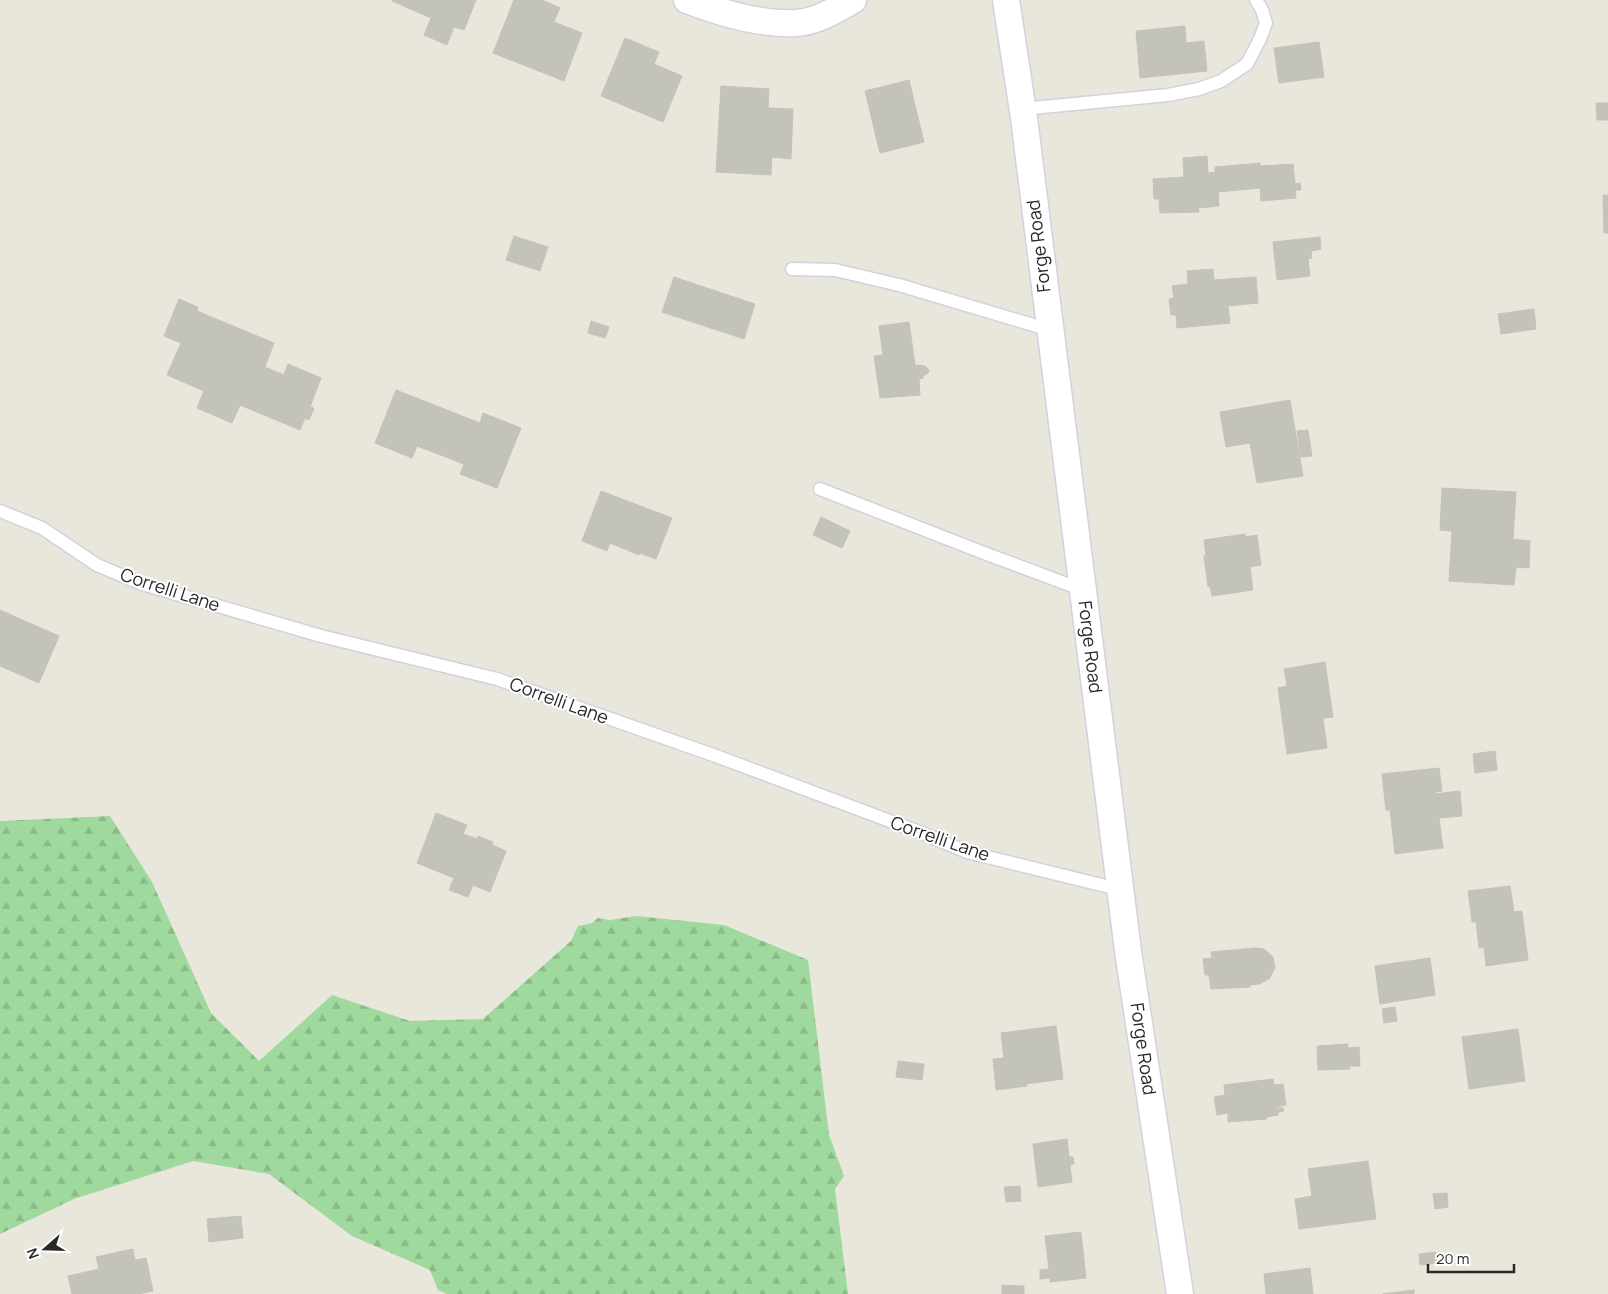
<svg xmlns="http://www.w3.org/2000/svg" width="1608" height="1294" font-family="Manrope,sans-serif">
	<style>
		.forest { fill: url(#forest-firs) }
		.building { fill: #c4c3bb; stroke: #c4c3b5 }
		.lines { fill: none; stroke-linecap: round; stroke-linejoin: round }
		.service-casing { stroke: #d2d1df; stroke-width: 15 }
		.minor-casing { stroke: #d2d1df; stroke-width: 29 }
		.service { stroke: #fff; stroke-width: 12 }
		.minor { stroke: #fff; stroke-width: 26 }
		.labels { text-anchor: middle; stroke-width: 4; stroke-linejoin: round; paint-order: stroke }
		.street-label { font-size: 18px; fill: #282828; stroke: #fff }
	</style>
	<defs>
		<pattern id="forest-firs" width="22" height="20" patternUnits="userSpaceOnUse" patternTransform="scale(1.25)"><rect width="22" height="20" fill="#a0d99e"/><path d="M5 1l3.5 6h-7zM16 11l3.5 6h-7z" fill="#8aba88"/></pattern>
	</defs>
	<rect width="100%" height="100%" fill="#e9e7db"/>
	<path class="forest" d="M110,816L152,882L211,1013L259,1061L332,995L410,1021L483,1019L571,941L578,926L592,923L598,918L610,920L636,916L724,925L808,960L829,1135L844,1176L835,1189L848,1294H447L438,1290L430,1270L352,1236L269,1174L193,1161L74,1199L0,1234V821Z"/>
	<path class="building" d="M392,0H476L464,30L454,27L447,45L424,35L431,18L392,1Z
		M514,0H542L560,8L554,22L582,33L564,81L493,53Z
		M1185,26L1186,43L1204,41L1207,71L1140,78L1136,31Z
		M625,38L659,52L654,64L682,76L663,122L601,96Z
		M1319,42L1324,77L1279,83L1274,48Z
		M909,80L924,142L880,153L865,91Z
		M721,86L769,89L768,108L793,109L791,159L772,157L771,175L716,172Z
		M1596,103H1608V120H1597Z
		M1207,156L1208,173L1215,172V167L1260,163V166L1293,164L1295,184L1300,183L1301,190H1295L1296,198L1261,201L1260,188L1218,192L1219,206L1198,208L1199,212L1160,213L1159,199H1154L1153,179L1184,177L1183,158Z
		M1603,195H1608V233H1604Z
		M514,236L548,247L540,271L506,260Z
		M1320,237L1321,249L1311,251L1312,258L1308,259L1310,276L1277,280L1273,242Z
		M1213,269L1214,280L1256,277L1258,303L1228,306L1230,323L1177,328L1176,315H1171L1169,299L1174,298L1172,286L1188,284L1187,271Z
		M674,277L755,304L744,339L662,312Z
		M179,299L198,307L197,311L274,343L265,367L284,375L288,364L321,378L310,407L314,408L309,420L305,418L300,430L240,405L232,423L197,408L204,391L167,375L181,343L164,336Z
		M1534,309L1536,329L1501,334L1498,314Z
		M591,321L609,327L605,338L588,333Z
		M909,322L915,365L925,366L929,370L928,373L923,376V378L919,379L920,395L880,398L874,356L883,355L879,326Z
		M396,390L480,423L483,413L521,428L497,488L460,474L464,464L417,446L412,458L375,443Z
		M1290,400L1303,476L1257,483L1250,443L1226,447L1220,412Z
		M1308,430L1312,456L1301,457L1297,431Z
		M1442,488L1516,492L1513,539L1530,541L1529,568L1516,567L1514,585L1449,581L1452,531L1440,530Z
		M601,491L672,518L656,559L640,553L639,555L610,543L607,551L582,541Z
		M821,517L850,531L842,548L813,535Z
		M1245,534V537L1257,535L1261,565L1250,567L1253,590L1212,596L1210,586L1208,587L1204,556L1206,555L1204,540Z
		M0,610L59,636L39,683L0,666Z
		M1325,662L1333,717L1323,718L1327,748L1287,754L1278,688L1287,686L1284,669Z
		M1495,751L1497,770L1475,773L1473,754Z
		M1439,768L1442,791L1435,792V794L1460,791L1462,816L1439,818L1443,848L1395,854L1390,810H1386L1382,774Z
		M436,813L467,825L463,834L477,839L478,836L493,842L492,845L506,851L490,892L473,885L468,897L449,890L454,878L417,863Z
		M1510,886L1514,912L1522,911L1528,960L1486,966L1484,947L1479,948L1476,922H1472L1468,891Z
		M1255,948L1264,949L1273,957L1275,968L1269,979L1259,984L1250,985V987L1211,989L1209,975H1205L1203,959L1212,958L1211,952Z
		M1430,958L1435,995L1380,1004L1375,966Z
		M1395,1007L1397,1021L1384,1023L1382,1009Z
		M1056,1026L1063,1079L1026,1084L1027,1086L996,1090L993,1059L1004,1058L1001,1033Z
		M1518,1029L1525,1081L1469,1089L1462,1037Z
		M1348,1044V1048L1359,1047L1360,1066H1349L1350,1069L1318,1070L1317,1046Z
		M898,1061L924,1064L922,1080L896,1077Z
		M1273,1079L1274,1085L1283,1084L1286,1105L1276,1107L1277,1108H1283L1284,1111L1278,1112V1115L1266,1117L1267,1119L1228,1122V1113L1217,1115L1214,1097L1225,1095L1224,1085Z
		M1067,1139L1069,1157H1073L1074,1164L1070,1165L1072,1182L1038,1187L1033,1144Z
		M1368,1161L1376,1219L1299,1229L1295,1199L1312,1196L1308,1169Z
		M1020,1186L1021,1201L1006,1202L1004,1187Z
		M1447,1193L1448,1207L1435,1209L1433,1194Z
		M241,1216L243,1238L209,1242L207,1219Z
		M1081,1232L1086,1278L1050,1282V1278L1040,1279V1270L1049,1269L1045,1236Z
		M133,1249L135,1260L146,1258L153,1291L138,1294H72L68,1276L99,1269L96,1257Z
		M1436,1252L1437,1263L1420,1265L1419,1254Z
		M1310,1268L1313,1294H1266L1264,1274Z
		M1002,1285L1024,1286V1294H1002Z
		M1414,1290V1294H1382Z"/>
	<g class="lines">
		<defs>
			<path id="service" d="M1022,109L1168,95L1199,89L1221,81L1247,64L1260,39L1266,23L1262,10L1256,0
				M792,269L835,270L899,285L1050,330
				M820,489L984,553L1083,590
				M0,511L42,528L97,565L142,584L321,636L497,679L716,756L922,833L967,852L1122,890"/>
			<path id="minor" d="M687,0C721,13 760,25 796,23C816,22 836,10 853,0
				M1006,0L1024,118L1128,951L1180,1294"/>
		</defs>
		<use href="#service" class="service-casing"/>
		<use href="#minor" class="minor-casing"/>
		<use href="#service" class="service"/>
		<use href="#minor" class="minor"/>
	</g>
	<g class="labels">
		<g class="street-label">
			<text transform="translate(1039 246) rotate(-97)" y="6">Forge Road</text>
			<text transform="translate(170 590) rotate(18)" y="6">Correlli Lane</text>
			<text transform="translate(1090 647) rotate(83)" y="6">Forge Road</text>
			<text transform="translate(559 701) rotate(20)" y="6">Correlli Lane</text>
			<text transform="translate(940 839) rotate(19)" y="6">Correlli Lane</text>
			<text transform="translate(1143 1049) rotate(82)" y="6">Forge Road</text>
		</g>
	</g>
	<g transform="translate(45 1249) rotate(250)" stroke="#ffffff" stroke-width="4" paint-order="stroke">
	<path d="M0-4L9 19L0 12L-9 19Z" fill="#282828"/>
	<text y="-8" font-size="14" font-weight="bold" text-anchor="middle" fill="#282828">N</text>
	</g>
	<path d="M1428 1264v8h86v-8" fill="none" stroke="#282828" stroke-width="2.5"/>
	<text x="1436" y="1264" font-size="15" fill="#282828" stroke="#ffffff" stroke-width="4" paint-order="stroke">20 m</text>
</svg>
